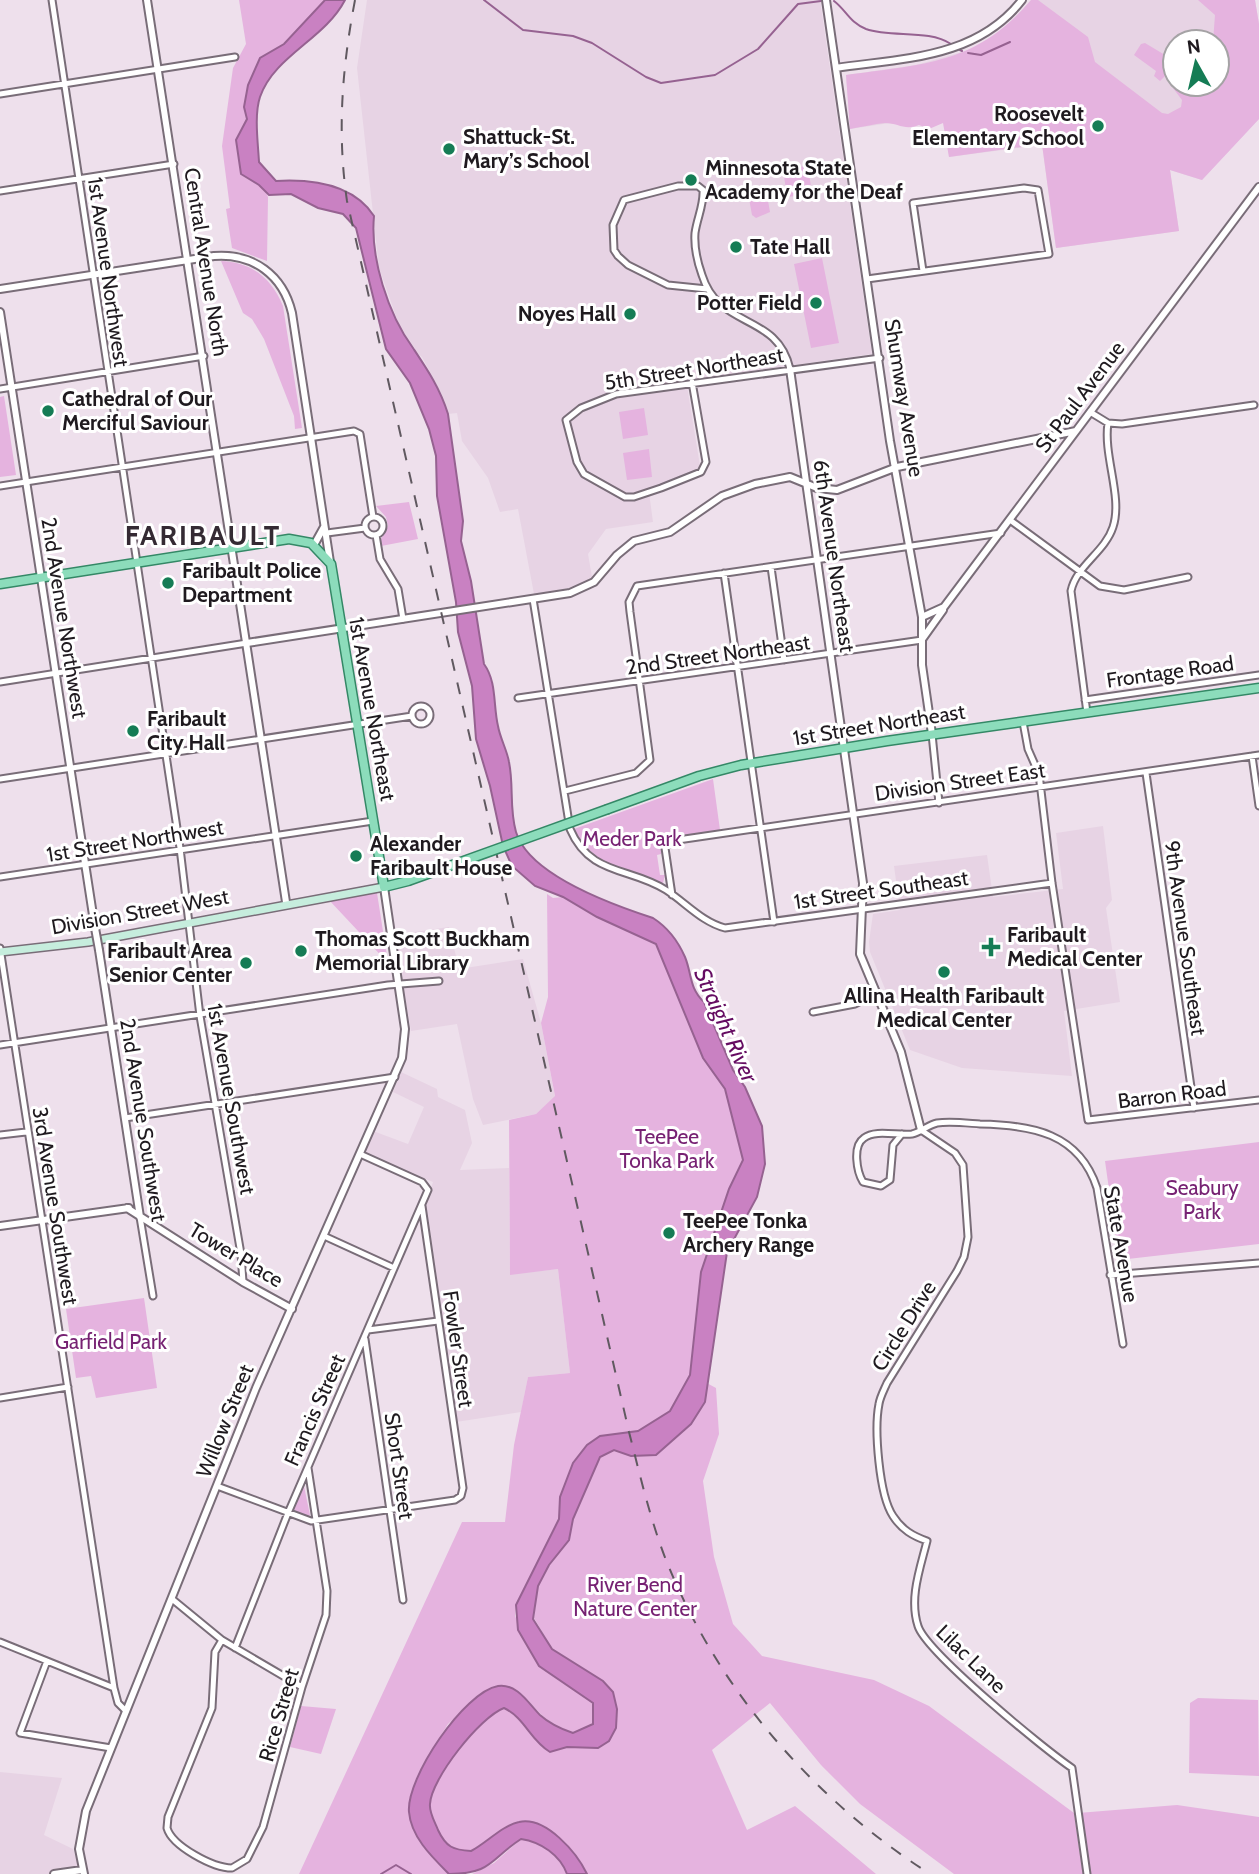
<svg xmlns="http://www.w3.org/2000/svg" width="1259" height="1874" font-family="Cabin,sans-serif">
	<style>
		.built { fill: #e7d3e4; fill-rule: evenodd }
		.green { fill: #e5b3df }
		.water { fill: #c981c2; stroke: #966291; stroke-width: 2 }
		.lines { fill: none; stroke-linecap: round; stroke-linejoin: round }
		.stream { stroke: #966291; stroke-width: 2 }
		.minor-casing { stroke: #796d78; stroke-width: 9 }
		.tertiary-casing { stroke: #796d78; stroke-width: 10 }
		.secondary-casing { stroke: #796d78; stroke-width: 10 }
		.primary-casing { stroke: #348866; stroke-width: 11 }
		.minor { stroke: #fff; stroke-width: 5 }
		.tertiary { stroke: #fff; stroke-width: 6 }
		.secondary { stroke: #c6eddd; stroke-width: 7 }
		.primary { stroke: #8cdcbb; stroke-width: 8 }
		.rail { stroke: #605960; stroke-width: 2; stroke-dasharray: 12 12; stroke-linecap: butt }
		.tertiary-bridge-casing { stroke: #796d78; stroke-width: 10; stroke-linecap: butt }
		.primary-bridge-casing { stroke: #348866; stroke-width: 11; stroke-linecap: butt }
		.tertiary-bridge { stroke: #fff; stroke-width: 6 }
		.primary-bridge { stroke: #8cdcbb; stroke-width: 8 }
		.poi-dot { fill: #157c55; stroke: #fff; stroke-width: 2.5 }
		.labels { text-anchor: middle; stroke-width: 6; stroke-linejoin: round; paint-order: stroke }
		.poi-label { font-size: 21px; font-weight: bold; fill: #1f1a1f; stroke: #fff; text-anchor: start }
		.street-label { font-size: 21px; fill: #1f1a1f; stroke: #fff }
		.park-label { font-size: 21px; fill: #772273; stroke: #fff }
		.water-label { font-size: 23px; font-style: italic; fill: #650c62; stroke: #fff }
		.district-label { font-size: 28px; font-weight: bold; letter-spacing: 2px; fill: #342a33; stroke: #fff }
	</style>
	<rect width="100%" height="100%" fill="#eee0ec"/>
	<path class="built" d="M367,0H820L872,354L686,380L701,472L649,492L653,522L606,529L588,554L592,577L575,587L534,594L518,509L500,512L488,478L462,441L457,413L448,414L443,397L422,357L414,351L398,322L379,268L357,68Z
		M1031,0H1255L1259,24V119L1202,180L1170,170L1179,231L1056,248L1042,145L949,157L943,115L850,129L846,75L916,65L969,50L998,35ZM1175,42H1217V84H1175Z
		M1103,826L1112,900L1106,908L1120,1002L1064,1011L1072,1076L962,1068L910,1050L870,952L869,942L873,914L900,910L894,866L987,855L993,897L1063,889L1056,833Z
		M449,927L459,969L523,959L541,1023L555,1097L536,1114L483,1125L473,1099L457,1024L411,1031L394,935Z
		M401,1072L437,1089L438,1097L465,1110L472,1143L460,1170L509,1168L510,1274L558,1269L570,1373L528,1377L521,1412L456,1422L425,1207L433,1182L364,1154L373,1131L408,1144L424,1107L393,1092Z
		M0,1772L62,1778L44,1835L73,1849L81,1874H0Z"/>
	<path class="green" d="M239,0H334L263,72L250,152L268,197L267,261L232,248L226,209L230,208L222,146L233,68L246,44Z
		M1031,0H1038L1088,37L1095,62L1162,113L1168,114L1181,107L1182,100L1173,88L1175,82L1217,84V42H1213L1215,15L1198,0H1255L1259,24V119L1202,180L1170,170L1179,231L1056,248L1042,144L949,157L943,123L929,129L919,125C905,131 898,123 885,123C874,124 862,127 850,129L846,75C924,64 977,64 1031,0Z
		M1145,43L1175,61V70L1169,78L1165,76L1160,81L1154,76L1156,71L1134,55L1141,44Z
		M808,166L812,194L787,197L783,169Z
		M766,190L770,212L756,218L752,215L748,193Z
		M822,258L839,343L811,348L794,264Z
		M221,261C252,262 272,279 283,306L302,428L295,429L294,416L264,339L252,319L243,313Z
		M4,396L16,475L0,477V397Z
		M644,408L648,435L623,439L619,412Z
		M649,449L652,477L627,480L623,453Z
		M409,502L418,539L381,546L380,541L388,526L386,517L376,506Z
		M713,779L720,830L665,839L661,846V854L657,855L660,875H665L663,883C627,874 592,864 574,829Z
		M377,893L388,963L329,900Z
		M547,894L553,898L563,897L597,917L656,944L703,1058L725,1089L743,1161C710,1225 704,1304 690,1374L716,1388L719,1434L703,1481L714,1557L733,1624L762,1656L874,1680L929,1706L1074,1813L1083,1874H954L860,1804L821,1765L770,1703L712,1750L747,1830L795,1806L876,1874H587L569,1848L500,1833C477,1851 453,1864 439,1831C435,1823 429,1813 429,1805C430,1780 481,1717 504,1708C525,1718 530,1740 550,1752L567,1747L598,1748L603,1681L552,1649L534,1618L538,1586L549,1565L569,1540L573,1519L592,1471L601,1457L614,1450L630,1455L622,1434L573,1463L560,1497L559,1519L516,1605L515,1616L539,1666L593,1703V1724L573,1733C553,1726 541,1716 528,1700L484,1691L448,1724L422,1766L410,1801L409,1811L432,1855L449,1874H299L462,1522H505L514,1445L528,1377L570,1373L558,1269L510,1275L509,1120L536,1114L555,1096L541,1023L548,997Z
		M1259,1142V1244L1119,1260L1105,1161Z
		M144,1298L157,1388L96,1398L91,1376L76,1378L66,1309Z
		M304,1486L310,1515L307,1517L292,1509Z
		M1198,1698L1258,1700L1259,1776L1189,1773L1190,1703Z
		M301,1706L336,1709L321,1754L290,1747Z
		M1177,1805L1259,1817V1874H1087L1078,1813Z
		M521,1839C540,1842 560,1855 567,1874H472L494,1863Z"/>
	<path class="water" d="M325,0H345C325,39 274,56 260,97C254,115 258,143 259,162L276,181C311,179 353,184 374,216C370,258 388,314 413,348C427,369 440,388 448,414L463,521L461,541L471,581L484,664C497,682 493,705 498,726C500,738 507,750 509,762C514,786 509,808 516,832C529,875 613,905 653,918C667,927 678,941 685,957C692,974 689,988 704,1002L733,1070L745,1087L762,1126L765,1164L757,1197L727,1252L705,1402L691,1424L656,1455L631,1456L614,1450L600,1457L573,1519L569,1540L549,1565L538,1586L533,1619L552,1649L603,1681L613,1692L617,1709L616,1728L609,1741L598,1748L567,1747L550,1752C530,1740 525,1718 504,1708C480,1717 431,1779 430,1804C429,1813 435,1822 438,1830C446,1847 453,1850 471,1851C485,1844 503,1825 519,1822C546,1816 577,1853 587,1874H567C560,1855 541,1842 521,1839C490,1859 492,1874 449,1874C432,1857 411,1837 409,1812C406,1778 464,1692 498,1686C517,1683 529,1704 540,1715C550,1724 561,1729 573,1733L593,1724V1703L539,1666L518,1630L516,1605L559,1519L560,1497L573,1463L587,1445L600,1436L638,1431L670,1411L690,1375L701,1272L729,1189L743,1160L725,1089L703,1058L656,944L597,917L563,897L535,886L512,866L503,846L490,786L476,739L472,686L458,632L456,602L437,496L436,456L429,429L410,383L386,349L356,228L343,214L318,208L291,194L269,195L259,185L241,174L236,140L247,119L244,107L248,85L260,58L284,44Z"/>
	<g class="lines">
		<path class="stream" d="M484,0L523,30L573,36L592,43L646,77L661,83L715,75L758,49L798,4L821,1
			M834,1C846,10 850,23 866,29C892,38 928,29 951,44
			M960,50L962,51
			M968,53L981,55L1010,42
			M381,1874L396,1865L411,1874"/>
		<defs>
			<path id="minor" d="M52,0L180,848L200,1016L241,1254L243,1282
				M0,94L235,57
				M0,191L174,164
				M867,279L1049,254L1038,190L1024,188L913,203L923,271
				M707,289L668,285L628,265L618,256L614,250L613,225L624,200L678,186H698L703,190C704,205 697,218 695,233C694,247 697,261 702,275C719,330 777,312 790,369
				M692,382L706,462L701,472L661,488L634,497H625L584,474L577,462L566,420L581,408L616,394L880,358
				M0,389L204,356
				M1090,412L1108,423L1122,424L1254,405
				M0,486L354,431L360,434L373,517
				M365 526a9 9 0 1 1 18 0a9 9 0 1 1-18 0Z
				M1010,520L1100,586L1124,590L1188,577
				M327,533L365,528
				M376,535L380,559L398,589L403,619
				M771,567L784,660
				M724,573L774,922
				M533,599L570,829C590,876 630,867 666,890C686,903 702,922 725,928L1052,883
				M0,682L247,643
				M518,698L922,640
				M1085,700L1259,675
				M412 715a9 9 0 1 1 18 0a9 9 0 1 1-18 0Z
				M1087,713L1071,591C1076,566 1105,552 1113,527C1123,497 1103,456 1108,423
				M1023,722L1028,749L1039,774L1052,883L1088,1120L1259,1100
				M932,734L939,803
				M1252,756L1259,806
				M1146,773L1194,1108
				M0,779L412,716
				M565,791L636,773L650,760L630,612L629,602L637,586L1001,533
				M0,877L373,821
				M672,895L665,848L671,841L1259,755
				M0,948L114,1688L118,1703L126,1711
				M813,1012L855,1004L875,994
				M0,1045L388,985L439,981
				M125,1118L395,1077
				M921,1130L955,1153L963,1165L968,1237L964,1257L957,1271L887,1383C884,1390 880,1397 879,1404C874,1429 879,1495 893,1516C902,1530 913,1536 927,1541C920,1569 909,1598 918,1626C926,1652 1045,1750 1072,1768L1087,1874
				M902,1134L893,1145L890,1180L881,1186L863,1182C857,1172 852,1146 864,1138C875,1129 899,1136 912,1134C921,1132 928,1125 937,1123C950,1121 966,1123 980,1124C1032,1125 1079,1133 1097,1188L1123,1344
				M0,1135L26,1132
				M140,1217L153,1296
				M324,1236L394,1268
				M1110,1275L1259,1263
				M368,1330L438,1321
				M365,1339L403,1600
				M0,1398L68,1387
				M217,1486L311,1521L455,1500L461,1496L463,1488L422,1206
				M172,1599L222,1640L215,1652L212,1708L168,1817L167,1828C172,1846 213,1868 232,1868L247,1859L263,1827L302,1687L326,1615L327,1591L308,1468
				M222,1640L302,1687
				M0,1642L114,1688
				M235,1648L288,1513L428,1190L422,1182L360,1154
				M47,1661L20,1733L111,1748"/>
			<path id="tertiary" d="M147,0L286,902
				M826,0L890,441L922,617V665L932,734
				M836,68C903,58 976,59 1022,0
				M0,289L214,256C253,253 283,275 292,313L330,562
				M0,312L95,928
				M790,369L863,883L860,954L901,1052L921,1130
				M314,545L324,527
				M922,617L944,607L1259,187
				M923,638L943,610
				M247,643L570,593L594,582L617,555L634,541L670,532L722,496L755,484L790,477L817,488L837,490L897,467L1076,431
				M99,950L140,1217
				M127,1208L243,1282L292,1309
				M0,1226L129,1208
				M54,1874L82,1870
				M84,1874L79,1849L86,1811L256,1388L402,1058L405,1029L384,887"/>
			<path id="secondary" d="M0,952L88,942L384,887"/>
			<path id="primary" d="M0,584L289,539L311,543L331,564L384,887L408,881
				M608,809L699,776L741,765L887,741L1259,688"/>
		</defs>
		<use href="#minor" class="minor-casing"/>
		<use href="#tertiary" class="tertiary-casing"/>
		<use href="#secondary" class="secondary-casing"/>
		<use href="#primary" class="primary-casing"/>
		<use href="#minor" class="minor"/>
		<use href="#tertiary" class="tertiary"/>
		<use href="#secondary" class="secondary"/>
		<use href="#primary" class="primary"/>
		<path class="rail" d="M355,0C342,68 337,133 347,201L629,1432C640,1475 650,1519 666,1560C718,1690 813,1799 930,1874"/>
		<defs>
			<path id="tertiary-bridge" d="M95,928L99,950"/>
			<path id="primary-bridge" d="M408,881L608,809"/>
		</defs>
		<use href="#tertiary-bridge" class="tertiary-bridge-casing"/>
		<use href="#primary-bridge" class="primary-bridge-casing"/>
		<use href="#tertiary-bridge" class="tertiary-bridge"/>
		<use href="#primary-bridge" class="primary-bridge"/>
	</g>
	<g class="poi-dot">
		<circle cx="1098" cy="126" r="7"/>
		<circle cx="449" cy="149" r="7"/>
		<circle cx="691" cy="180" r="7"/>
		<circle cx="736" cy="247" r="7"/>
		<circle cx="816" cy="303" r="7"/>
		<circle cx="630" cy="314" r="7"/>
		<circle cx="48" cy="411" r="7"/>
		<circle cx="168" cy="583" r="7"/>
		<circle cx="133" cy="731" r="7"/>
		<circle cx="356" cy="856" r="7"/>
		<path d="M987.5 936.5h7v7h7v7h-7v7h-7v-7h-7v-7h7z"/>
		<circle cx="301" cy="951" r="7"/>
		<circle cx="246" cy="963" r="7"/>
		<circle cx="944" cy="972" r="7"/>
		<circle cx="669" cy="1233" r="7"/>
	</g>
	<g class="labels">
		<g class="poi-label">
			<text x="1084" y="121" text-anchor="end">Roosevelt<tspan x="1084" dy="24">Elementary School</tspan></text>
			<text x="463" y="144">Shattuck-St.<tspan x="463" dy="24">Mary’s School</tspan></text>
			<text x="705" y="175">Minnesota State<tspan x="705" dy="24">Academy for the Deaf</tspan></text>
			<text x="750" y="254">Tate Hall</text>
			<text x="802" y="310" text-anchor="end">Potter Field</text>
			<text x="616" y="321" text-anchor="end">Noyes Hall</text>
			<text x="62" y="406">Cathedral of Our<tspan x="62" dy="24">Merciful Saviour</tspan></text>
			<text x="182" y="578">Faribault Police<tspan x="182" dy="24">Department</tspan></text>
			<text x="147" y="726">Faribault<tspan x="147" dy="24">City Hall</tspan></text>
			<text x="370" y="851">Alexander<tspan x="370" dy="24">Faribault House</tspan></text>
			<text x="1007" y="942">Faribault<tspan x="1007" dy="24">Medical Center</tspan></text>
			<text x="315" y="946">Thomas Scott Buckham<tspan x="315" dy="24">Memorial Library</tspan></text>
			<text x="232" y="958" text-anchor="end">Faribault Area<tspan x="232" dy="24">Senior Center</tspan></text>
			<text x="944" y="1003" text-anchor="middle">Allina Health Faribault<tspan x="944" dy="24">Medical Center</tspan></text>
			<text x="683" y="1228">TeePee Tonka<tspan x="683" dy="24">Archery Range</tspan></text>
		</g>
		<g class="street-label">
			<text transform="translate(206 262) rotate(81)" y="7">Central Avenue North</text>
			<text transform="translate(108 272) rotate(82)" y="7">1st Avenue Northwest</text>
			<text transform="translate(694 369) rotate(-9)" y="7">5th Street Northeast</text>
			<text transform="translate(1080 397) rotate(-53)" y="7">St Paul Avenue</text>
			<text transform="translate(904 398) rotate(81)" y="7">Shumway Avenue</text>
			<text transform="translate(834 556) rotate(82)" y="7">6th Avenue Northeast</text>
			<text transform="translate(64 618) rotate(81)" y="7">2nd Avenue Northwest</text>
			<text transform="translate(718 655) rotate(-8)" y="7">2nd Street Northeast</text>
			<text transform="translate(1170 672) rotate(-8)" y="7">Frontage Road</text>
			<text transform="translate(372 709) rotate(80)" y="7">1st Avenue Northeast</text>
			<text transform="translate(879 725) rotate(-9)" y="7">1st Street Northeast</text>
			<text transform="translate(960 782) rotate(-8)" y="7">Division Street East</text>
			<text transform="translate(135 841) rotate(-9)" y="7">1st Street Northwest</text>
			<text transform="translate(881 890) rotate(-8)" y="7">1st Street Southeast</text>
			<text transform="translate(140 912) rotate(-10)" y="7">Division Street West</text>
			<text transform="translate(1185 938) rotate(82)" y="7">9th Avenue Southeast</text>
			<text transform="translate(1172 1095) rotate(-7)" y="7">Barron Road</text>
			<text transform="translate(231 1099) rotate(80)" y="7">1st Avenue Southwest</text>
			<text transform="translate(143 1120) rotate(81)" y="7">2nd Avenue Southwest</text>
			<text transform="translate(55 1206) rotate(81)" y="7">3rd Avenue Southwest</text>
			<text transform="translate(1121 1244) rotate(80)" y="7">State Avenue</text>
			<text transform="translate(236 1255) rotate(31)" y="7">Tower Place</text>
			<text transform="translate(904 1326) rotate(-58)" y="7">Circle Drive</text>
			<text transform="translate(458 1349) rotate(82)" y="7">Fowler Street</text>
			<text transform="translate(315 1410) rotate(-66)" y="7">Francis Street</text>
			<text transform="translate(225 1421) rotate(-68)" y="7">Willow Street</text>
			<text transform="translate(399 1466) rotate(82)" y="7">Short Street</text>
			<text transform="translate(971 1659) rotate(44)" y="7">Lilac Lane</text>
			<text transform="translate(279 1715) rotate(-74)" y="7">Rice Street</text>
		</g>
		<g class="park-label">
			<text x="632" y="846">Meder Park</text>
			<text x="667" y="1144">TeePee<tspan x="667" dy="24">Tonka Park</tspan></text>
			<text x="1202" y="1195">Seabury<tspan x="1202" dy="24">Park</tspan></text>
			<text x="111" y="1349">Garfield Park</text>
			<text x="635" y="1592">River Bend<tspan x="635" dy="24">Nature Center</tspan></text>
		</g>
		<g class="water-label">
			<text transform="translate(726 1025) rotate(66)" y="8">Straight River</text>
		</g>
		<g class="district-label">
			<text x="203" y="545">FARIBAULT</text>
		</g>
	</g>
	<g transform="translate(1196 63) rotate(352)"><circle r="33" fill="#ffffff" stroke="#a5a3a5" stroke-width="2"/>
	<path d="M0-5L12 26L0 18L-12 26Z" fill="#157c55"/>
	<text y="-10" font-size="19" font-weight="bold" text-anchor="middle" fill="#1f1a1f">N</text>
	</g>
</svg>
